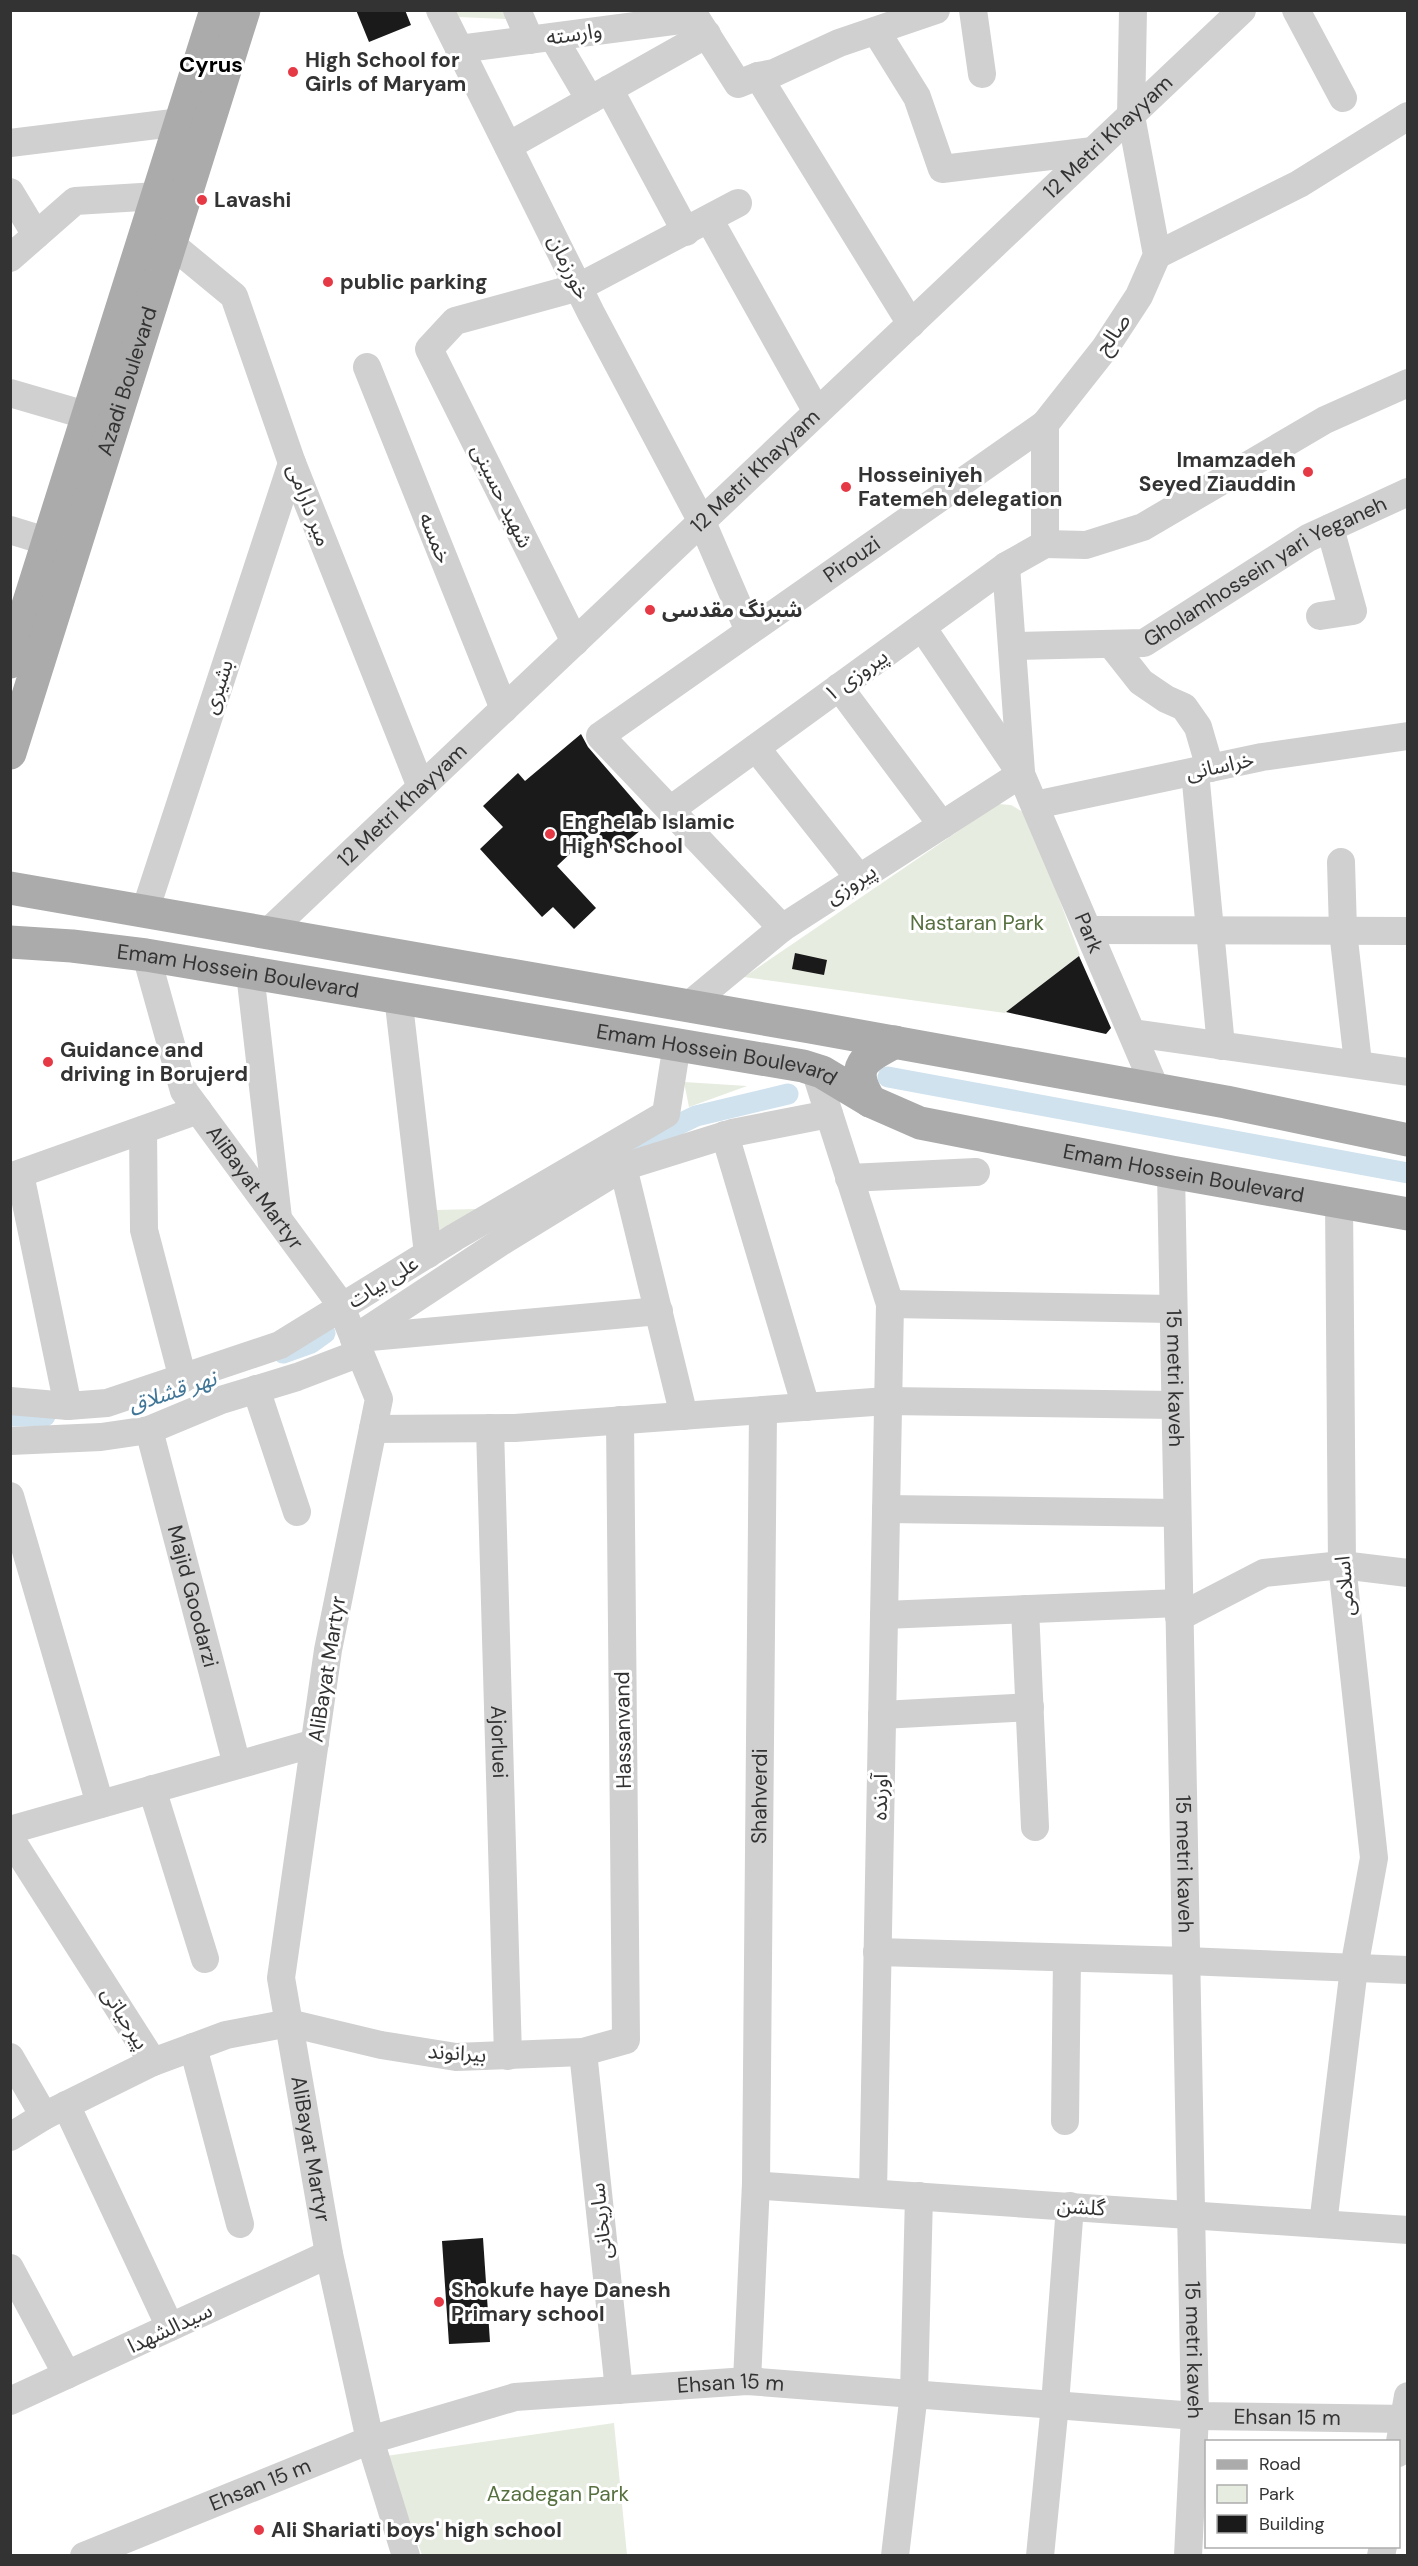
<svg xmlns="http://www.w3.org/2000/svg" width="1418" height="2566" font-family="'DM Sans','Noto Sans Arabic',sans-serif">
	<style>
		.green { fill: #e6ecdf }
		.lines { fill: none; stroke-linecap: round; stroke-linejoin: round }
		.canal { stroke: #cfe2ee; stroke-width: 21 }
		.building { fill: #1a1a1a }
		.minor { stroke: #d0d0d0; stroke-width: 28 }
		.major { stroke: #ababab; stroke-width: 33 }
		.poi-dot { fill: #e63946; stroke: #fff; stroke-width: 2 }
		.labels { text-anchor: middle; stroke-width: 6; stroke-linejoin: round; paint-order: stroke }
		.street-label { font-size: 21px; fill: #333; stroke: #fff }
		.poi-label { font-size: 21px; font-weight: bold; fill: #333; stroke: #fff; text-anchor: start }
		.park-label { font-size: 21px; fill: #56703f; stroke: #fff }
		.neighbourhood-label { font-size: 22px; font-weight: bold; fill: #000; stroke: #fff }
		.water-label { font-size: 22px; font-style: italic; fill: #3f7597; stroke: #fff }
	</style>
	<rect width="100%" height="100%" fill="#fff"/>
	<path class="green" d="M454,11H503L506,19L457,17Z
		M998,804L1011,805L1023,812L1035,834L1080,955L1005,1013L744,977Z
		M684,1082L747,1086L689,1107Z
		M479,1209L439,1230L435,1210Z
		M614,2423L627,2555H422L386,2456Z"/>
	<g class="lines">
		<path class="canal" d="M888,1077L1408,1173
			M638,1144L696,1116L788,1094
			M283,1353L311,1343L325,1333
			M10,1416H45"/>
	</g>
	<path class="building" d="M356,10H405L411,25L369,42Z
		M581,734L588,747L652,821L614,852L595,830L557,866L596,908L574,929L553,907L542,917L480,849L503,827L483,806L518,773L525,781Z
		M795,953L827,960L824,975L792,969Z
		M1079,956L1111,1028L1106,1034L1006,1012Z
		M483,2238L490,2342L449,2344L442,2241Z"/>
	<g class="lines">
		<g class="minor">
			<path d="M440,10L591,313L702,522L749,631"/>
			<path d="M517,10L530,40"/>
			<path d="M973,10L982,74"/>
			<path d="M1296,10L1343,98"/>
			<path d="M696,18L738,84L758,76L774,73L839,43L936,10"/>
			<path d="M876,31L917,97L942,169L1093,151"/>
			<path d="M553,37L590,100"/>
			<path d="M459,49L696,18"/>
			<path d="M758,76L911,324"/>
			<path d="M609,89L686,232"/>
			<path d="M10,143L181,122"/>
			<path d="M508,146L707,34"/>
			<path d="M10,192L36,235"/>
			<path d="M709,219L817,412"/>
			<path d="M171,244L234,296L292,463L421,787"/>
			<path d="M1157,255L1299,184L1408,116"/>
			<path d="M10,258L75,201L158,196"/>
			<path d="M367,367L504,709"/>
			<path d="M10,393L89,416"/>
			<path d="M10,530L49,542"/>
			<path d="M1045,544V424L1105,348L1139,296L1157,255L1131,116L1133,10"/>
			<path d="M1045,544L1086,545L1143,527L1325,420L1408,383"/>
			<path d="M1006,566L1021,772"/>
			<path d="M1320,616L1353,611L1330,528"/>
			<path id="s1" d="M922,627L1021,774L1156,1090"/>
			<path d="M575,642L429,349L455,321L579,287L738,203"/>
			<path d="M1111,644L1141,682L1166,699L1184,707L1198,727L1210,768"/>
			<path id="s2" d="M1012,646L1144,643L1308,538L1408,492"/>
			<path d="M839,687L942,825"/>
			<path d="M756,748L859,878"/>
			<path d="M1195,772L1221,1046"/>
			<path d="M1035,805L1262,757L1408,736"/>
			<path d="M670,810L1006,566L1045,544"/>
			<path d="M1341,862L1343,931L1358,1063"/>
			<path d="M145,911L292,463"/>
			<path id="s3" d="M782,928L600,736L1045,424"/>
			<path d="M1090,930L1408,931"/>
			<path id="s4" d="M267,933L1242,10"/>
			<path id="s5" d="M146,955L184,1091L339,1302L379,1399L328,1650L281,1978L329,2254L370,2440L406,2556"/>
			<path d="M250,973L278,1218"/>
			<path d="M398,996L428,1254"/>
			<path d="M689,1005L782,928L1021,774"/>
			<path d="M1133,1033L1408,1072"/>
			<path d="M815,1070L890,1304L873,2193"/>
			<path d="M143,1130L144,1230L183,1379"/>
			<path d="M725,1135L806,1407"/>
			<path d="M623,1167L684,1416"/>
			<path id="s6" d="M1171,1172L1195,2416L1188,2556"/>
			<path d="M20,1174L68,1406"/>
			<path d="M10,1177L198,1110"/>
			<path d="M849,1178L976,1172"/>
			<path d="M890,1304L1172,1309"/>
			<path d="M359,1338L659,1311"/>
			<path d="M354,1339L504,1240L623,1167L732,1133L829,1114"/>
			<path d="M256,1389L297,1512"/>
			<path d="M10,1401L68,1406L107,1403L280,1345L455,1237L666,1114L677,1044"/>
			<path id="s7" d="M490,1428L508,2056"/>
			<path d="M373,1429L515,1428L887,1401L1174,1405"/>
			<path id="s8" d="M149,1430L237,1765"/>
			<path d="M10,1441L101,1437L149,1430L221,1400L297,1377L360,1353"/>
			<path d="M10,1496L100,1804"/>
			<path d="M886,1509L1177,1513"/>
			<path d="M1025,1609L1035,1827"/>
			<path d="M884,1615L1179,1603"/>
			<path d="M1179,1617L1264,1573L1342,1565L1408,1573"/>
			<path d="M882,1715L1030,1707"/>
			<path d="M152,1789L205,1959"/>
			<path d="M10,1830L315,1743"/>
			<path d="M10,1838L153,2062L44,2116L10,2137"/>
			<path d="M877,1952L1186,1961L1408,1970"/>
			<path d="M193,2047L240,2224"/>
			<path d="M583,2052L619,2390"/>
			<path d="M10,2057L44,2116"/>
			<path d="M153,2062L226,2035L289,2023L381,2045L456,2057L583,2052L626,2040L620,1420"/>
			<path d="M66,2105L170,2327"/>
			<path d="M1065,2121L1067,1958"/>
			<path d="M756,2183L765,2186L1408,2230"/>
			<path d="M1323,2224L1354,1968L1374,1858L1342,1565L1339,1200"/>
			<path d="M10,2268L67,2375"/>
			<path id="s9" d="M747,2381L756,2183L763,1410"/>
			<path d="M10,2401L329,2254"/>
			<path d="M1398,2453L1408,2396"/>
			<path id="s10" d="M84,2556L370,2440L515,2397L747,2381L1195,2416L1408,2419"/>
			<path d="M895,2556L914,2393L919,2196"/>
			<path d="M1040,2556L1055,2404L1070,2206"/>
			<path d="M1381,2556L1383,2546"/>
		</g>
		<g class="major">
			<path d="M10,662L216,10"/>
			<path id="s11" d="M10,753L244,10"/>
			<path d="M10,888L810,1027L1226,1102L1408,1140"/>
			<path id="s12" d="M10,942L72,946L146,955L803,1066L822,1072L872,1102L920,1123L1171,1172L1408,1214"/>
			<path d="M870,1101C849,1066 864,1058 895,1042"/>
		</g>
	</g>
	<g class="poi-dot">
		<circle cx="293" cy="72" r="6"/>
		<circle cx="202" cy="200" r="6"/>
		<circle cx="328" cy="282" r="6"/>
		<circle cx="1308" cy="472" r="6"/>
		<circle cx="846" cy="487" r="6"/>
		<circle cx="650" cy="610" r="6"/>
		<circle cx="550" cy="834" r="6"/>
		<circle cx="48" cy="1062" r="6"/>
		<circle cx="439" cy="2302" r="6"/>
		<circle cx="259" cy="2530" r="6"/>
	</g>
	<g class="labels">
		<g class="street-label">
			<text transform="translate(574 34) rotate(-8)" y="7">وارسته</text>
			<text dy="7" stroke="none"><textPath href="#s4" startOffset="1158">12 Metri Khayyam</textPath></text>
			<text transform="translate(569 267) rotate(64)" y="7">خورزمان</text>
			<text transform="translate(1113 334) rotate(-55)" y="7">صالح</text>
			<text dy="7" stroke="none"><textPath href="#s11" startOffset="390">Azadi Boulevard</textPath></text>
			<text dy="7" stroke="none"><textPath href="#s4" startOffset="672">12 Metri Khayyam</textPath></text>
			<text transform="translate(502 496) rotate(64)" y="7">شهید حسینی</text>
			<text transform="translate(309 505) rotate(69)" y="7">میر دارامی</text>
			<text transform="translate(435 538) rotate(68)" y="7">خمسه</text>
			<text dy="7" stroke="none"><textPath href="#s3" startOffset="572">Pirouzi</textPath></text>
			<text dy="7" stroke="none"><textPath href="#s2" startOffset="273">Gholamhossein yari Yeganeh</textPath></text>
			<text transform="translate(856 675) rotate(-36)" y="7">پیروزی ۱</text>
			<text transform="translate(218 687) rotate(-72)" y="7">بشیری</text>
			<text transform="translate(1220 766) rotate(-12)" y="7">خراسانی</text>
			<text dy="7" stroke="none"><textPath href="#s4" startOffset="186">12 Metri Khayyam</textPath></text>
			<text transform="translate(851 884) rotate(-33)" y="7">پیروزی</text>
			<text dy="7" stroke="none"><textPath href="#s1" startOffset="350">Park</textPath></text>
			<text dy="7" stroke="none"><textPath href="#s12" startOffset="230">Emam Hossein Boulevard</textPath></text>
			<text dy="7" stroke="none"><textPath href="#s12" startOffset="716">Emam Hossein Boulevard</textPath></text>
			<text dy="7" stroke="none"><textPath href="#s12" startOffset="1202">Emam Hossein Boulevard</textPath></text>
			<text dy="7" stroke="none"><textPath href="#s5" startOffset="261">AliBayat Martyr</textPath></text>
			<text transform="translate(383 1282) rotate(-32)" y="7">علی بیات</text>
			<text dy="7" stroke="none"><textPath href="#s6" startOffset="206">15 metri kaveh</textPath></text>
			<text transform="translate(1345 1586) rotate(-95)" y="7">اسلامی</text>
			<text dy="7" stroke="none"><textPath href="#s8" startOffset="172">Majid Goodarzi</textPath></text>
			<text transform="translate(327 1669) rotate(-81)" y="7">AliBayat Martyr</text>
			<text transform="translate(623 1730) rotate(-91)" y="7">Hassanvand</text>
			<text dy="7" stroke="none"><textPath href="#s7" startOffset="314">Ajorluei</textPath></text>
			<text dy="7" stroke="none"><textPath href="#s9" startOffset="585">Shahverdi</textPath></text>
			<text transform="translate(880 1797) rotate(-89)" y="7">آورنده</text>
			<text dy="7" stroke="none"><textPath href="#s6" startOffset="692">15 metri kaveh</textPath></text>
			<text transform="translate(125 2018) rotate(58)" y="7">پیرحیاتی</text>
			<text transform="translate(457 2053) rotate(4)" y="7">بیرانوند</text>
			<text dy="7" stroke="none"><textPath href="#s5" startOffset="1269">AliBayat Martyr</textPath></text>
			<text transform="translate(1081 2207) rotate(4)" y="7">گلشن</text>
			<text transform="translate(601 2221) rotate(-96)" y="7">ساریخانی</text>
			<text transform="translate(170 2328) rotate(-25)" y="7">سیدالشهدا</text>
			<text dy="7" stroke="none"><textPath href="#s6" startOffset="1178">15 metri kaveh</textPath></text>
			<text dy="7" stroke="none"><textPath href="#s10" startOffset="676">Ehsan 15 m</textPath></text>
			<text dy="7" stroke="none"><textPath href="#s10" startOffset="1234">Ehsan 15 m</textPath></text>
			<text dy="7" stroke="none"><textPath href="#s10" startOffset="190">Ehsan 15 m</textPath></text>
		</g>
		<g class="poi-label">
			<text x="305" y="67">High School for<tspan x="305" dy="24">Girls of Maryam</tspan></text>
			<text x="214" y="207">Lavashi</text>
			<text x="340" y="289">public parking</text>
			<text x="1296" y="467" text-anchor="end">Imamzadeh<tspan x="1296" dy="24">Seyed Ziauddin</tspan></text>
			<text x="858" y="482">Hosseiniyeh<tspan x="858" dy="24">Fatemeh delegation</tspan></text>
			<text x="662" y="617">شبرنگ مقدسی</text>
			<text x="562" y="829">Enghelab Islamic<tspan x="562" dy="24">High School</tspan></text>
			<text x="60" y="1057">Guidance and<tspan x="60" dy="24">driving in Borujerd</tspan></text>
			<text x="451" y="2297">Shokufe haye Danesh<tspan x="451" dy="24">Primary school</tspan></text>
			<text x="271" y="2537">Ali Shariati boys' high school</text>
		</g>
		<g class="park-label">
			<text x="977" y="930">Nastaran Park</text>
			<text x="558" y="2501">Azadegan Park</text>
		</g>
		<g class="neighbourhood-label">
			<text x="211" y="72">Cyrus</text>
		</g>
		<g class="water-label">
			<text transform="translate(172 1391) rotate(-18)" y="8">نهر قشلاق</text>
		</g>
	</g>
	<rect width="1418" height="2566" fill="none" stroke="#333333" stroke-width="24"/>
	<rect x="1205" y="2440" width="195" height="108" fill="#ffffff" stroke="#adadad" stroke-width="1.5"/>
	<rect x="1217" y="2460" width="30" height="9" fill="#ababab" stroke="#adadad" stroke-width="1.5"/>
	<text x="1259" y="2470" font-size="18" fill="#333333">Road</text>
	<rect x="1217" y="2485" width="30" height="18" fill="#e6ecdf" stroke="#adadad" stroke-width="1.5"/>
	<text x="1259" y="2500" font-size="18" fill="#333333">Park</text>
	<rect x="1217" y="2515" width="30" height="18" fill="#1a1a1a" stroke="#adadad" stroke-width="1.5"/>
	<text x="1259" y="2530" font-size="18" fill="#333333">Building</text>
</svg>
